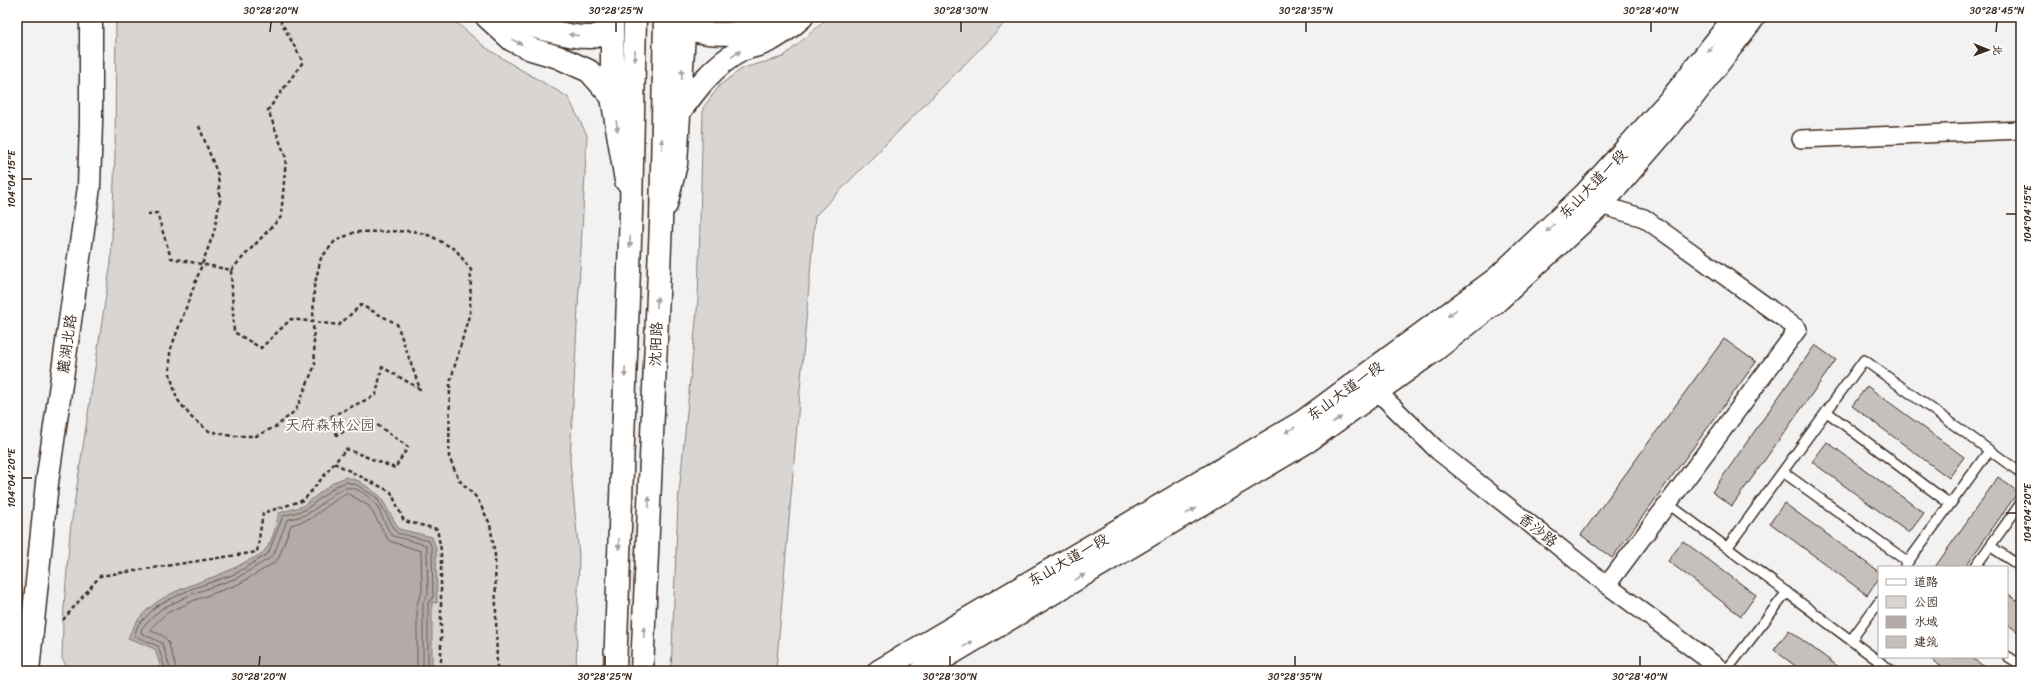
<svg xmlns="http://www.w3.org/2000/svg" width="2038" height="688" font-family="Sriracha,'LXGW WenKai TC',sans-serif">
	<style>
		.green { fill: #d8d5d2; stroke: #8a8078 }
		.water { fill: #b2aba7; stroke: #827770 }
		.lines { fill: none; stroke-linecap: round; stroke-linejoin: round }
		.shore { stroke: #6b5e55; stroke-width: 1 }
		.building { fill: #c6c0bd; stroke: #3b2a1e }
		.service-casing { stroke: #3b2a1e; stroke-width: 12 }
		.minor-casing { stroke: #3b2a1e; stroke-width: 20 }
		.tertiary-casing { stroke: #3b2a1e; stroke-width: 25 }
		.primary-casing { stroke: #3b2a1e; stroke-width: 25 }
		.path { stroke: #3b2a1e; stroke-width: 2.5; stroke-dasharray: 4 3; stroke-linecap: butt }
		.service { stroke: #fff; stroke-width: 9 }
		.minor { stroke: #fff; stroke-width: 17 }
		.tertiary { stroke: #fff; stroke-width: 22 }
		.primary { stroke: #fff; stroke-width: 22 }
		.oneway { fill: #a79f9a }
		.ticks { fill: none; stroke: #3b2a1e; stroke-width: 1.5 }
		.labels { text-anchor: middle; stroke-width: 3.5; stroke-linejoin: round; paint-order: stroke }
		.street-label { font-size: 15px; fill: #3b2a1e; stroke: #fff }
		.park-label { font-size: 15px; fill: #62554b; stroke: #fff }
		.neatline { fill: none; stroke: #3b2a1e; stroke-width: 1.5 }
		.ticks-label { font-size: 10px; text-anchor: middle; fill: #3b2a1e }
	</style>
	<rect width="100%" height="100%" fill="#f3f2f2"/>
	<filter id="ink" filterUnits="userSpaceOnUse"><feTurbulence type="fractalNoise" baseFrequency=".025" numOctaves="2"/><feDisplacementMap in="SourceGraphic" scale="8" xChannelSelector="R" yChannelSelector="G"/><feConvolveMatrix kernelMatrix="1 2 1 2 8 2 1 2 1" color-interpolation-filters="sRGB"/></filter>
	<g filter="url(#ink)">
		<path class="green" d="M116,17H450L485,47L513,65L568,97L587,135L570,460L579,555L576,671H70L62,659L63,620L70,532L111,262L115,154Z
			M829,17H1047L1010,18L815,216L776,671H671L678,503L698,300L703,108L720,85L743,68L783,57Z"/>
		<path class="water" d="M346,477L359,481L380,496L399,529L432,537L436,548L437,603L432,602V671H162L155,649L128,638C149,586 205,587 247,561C253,558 262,555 265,550C273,541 276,524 279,513L303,506L334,482Z"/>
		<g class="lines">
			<path class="shore" d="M166,671L158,646L134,636L138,625L158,605L191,589L235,574L268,554L283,516L305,510L336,486L347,482L357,485L377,498L397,533L429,541L432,549L433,597L428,603V671
				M171,671L162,643L141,633L142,628L161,609L192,594L237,578L270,558L274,554L287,520C293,518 301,517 307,514C333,500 342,471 373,501C382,511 384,526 393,536L426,545L427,550L428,594L423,603V671
				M177,671L168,641L162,635L151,631V628L165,614L195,600L239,584L274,563L279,557L291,525L310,519L341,496L347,493L369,506L389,541L421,551L422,592L417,603V671"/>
		</g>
		<path class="building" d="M1724,339L1756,362L1612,558L1581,535Z
			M1815,345L1836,360L1732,506L1712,492Z
			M1867,386L1964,457L1949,478L1852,406Z
			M1827,442L1924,513L1909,533L1812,462Z
			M1998,477L2018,492L1965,567H1935Z
			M1784,503L1879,572V578L1867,595L1770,523Z
			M1683,541L1756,595L1741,616L1668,561Z
			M2007,593L2021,603V634L2007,624Z
			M1789,630L1844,671H1802L1774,650Z
			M1928,657H1971L1990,671H1947Z"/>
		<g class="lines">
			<defs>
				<path id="service" d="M1827,412L1950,504
					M1783,472L1908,562
					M1667,503L1892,671
					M1990,546L2021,567
					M1727,548L1864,360L2021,473
					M1905,566L1989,451
					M1975,567L2021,503
					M1851,640L1879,602
					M2007,656L2021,665
					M1726,671L1787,592"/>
				<path id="minor" d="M1801,139L2021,130
					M1601,205L1644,218L1798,329L1607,585
					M1372,382L1378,392L1438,451L1607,585L1723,671"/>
				<path id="tertiary" d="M487,17L512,40L531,49L558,57L589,71L612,97
					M514,17C527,27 574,38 591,37C597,36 605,33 612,31
					M612,17V97L626,181
					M685,17L693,30C714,36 739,35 759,27C765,25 770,20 775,17
					M680,111C697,88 714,65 740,51C748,47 757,46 764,43C779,37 790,28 802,17
					M666,205L676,164L685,17
					M28,671L47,483L89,187L91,123V17
					M879,671L1302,422L1497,278L1586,193L1672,98L1735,17
					M922,671L1308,441L1435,350L1496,302L1601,205L1682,111L1754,17"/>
				<path id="primary" d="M615,671L631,211L635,17
					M642,671L661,223L665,17"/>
			</defs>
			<use href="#service" class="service-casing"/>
			<use href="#minor" class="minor-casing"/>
			<use href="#tertiary" class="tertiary-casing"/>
			<use href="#primary" class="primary-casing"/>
			<path class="path" d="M199,126L218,175L220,200L214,232L170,351V374L177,399L192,418L209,431L232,436H256L277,426L296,410L315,365L313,322L314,287L321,258L335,241L355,232L413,231L431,236L456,250L471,270L470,312L450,383L449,457L459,480L477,498L490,524L495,555L497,671
				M231,270L281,217L286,158L268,110L303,62L280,20
				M334,463L391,492L404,521L437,529L441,550V671
				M63,620L100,576L257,552L263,513L304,500L346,449L395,468L408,447L369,419L337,435L330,417L376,395L382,367L420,389L397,324L361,305L339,325L291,319L261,348L234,332L231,270L171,258L157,213L148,214"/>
			<use href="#service" class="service"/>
			<use href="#minor" class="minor"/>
			<use href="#tertiary" class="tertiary"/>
			<use href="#primary" class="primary"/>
		</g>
		<defs><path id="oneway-solid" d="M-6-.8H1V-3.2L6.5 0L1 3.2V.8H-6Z"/></defs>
		<g class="oneway">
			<use href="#oneway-solid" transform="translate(574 35) rotate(-173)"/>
			<use href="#oneway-solid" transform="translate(517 42) rotate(28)"/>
			<use href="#oneway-solid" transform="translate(1711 48) rotate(128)"/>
			<use href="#oneway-solid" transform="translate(736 54) rotate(-35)"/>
			<use href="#oneway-solid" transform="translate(635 56) rotate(91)"/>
			<use href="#oneway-solid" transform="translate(682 74) rotate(-87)"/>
			<use href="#oneway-solid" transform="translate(617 126) rotate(81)"/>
			<use href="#oneway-solid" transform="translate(662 144) rotate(-89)"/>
			<use href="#oneway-solid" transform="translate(1550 228) rotate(136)"/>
			<use href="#oneway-solid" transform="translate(630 242) rotate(92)"/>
			<use href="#oneway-solid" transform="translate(657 302) rotate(-88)"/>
			<use href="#oneway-solid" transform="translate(1452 313) rotate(143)"/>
			<use href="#oneway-solid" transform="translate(625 372) rotate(92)"/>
			<use href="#oneway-solid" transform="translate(1337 420) rotate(-35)"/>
			<use href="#oneway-solid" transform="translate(1290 430) rotate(150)"/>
			<use href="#oneway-solid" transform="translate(649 502) rotate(-88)"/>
			<use href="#oneway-solid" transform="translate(1191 511) rotate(-31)"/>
			<use href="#oneway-solid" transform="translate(619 544) rotate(92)"/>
			<use href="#oneway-solid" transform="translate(1080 577) rotate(-31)"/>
			<use href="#oneway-solid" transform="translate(644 632) rotate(-88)"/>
			<use href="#oneway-solid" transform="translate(968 644) rotate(-31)"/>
		</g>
	</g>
	<path class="ticks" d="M270,32L271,22M616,32V22M961,32V22M1306,32V22M1651,32V22M1996,32L1997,22M22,179H32M2006,214H2016M22,478H32M2006,513H2016M259,666L260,656M605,666V656M950,666V656M1295,666V656M1640,666V656"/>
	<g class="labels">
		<g class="street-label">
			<text transform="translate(1593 184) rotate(-46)" y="5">东山大道一段</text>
			<text transform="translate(67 344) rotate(-82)" y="5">麓湖北路</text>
			<text transform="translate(656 344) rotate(-88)" y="5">沈阳路</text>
			<text transform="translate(1345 391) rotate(-36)" y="5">东山大道一段</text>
			<text transform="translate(1538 530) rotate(38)" y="5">香沙路</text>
			<text transform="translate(1068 560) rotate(-30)" y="5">东山大道一段</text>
		</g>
		<g class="park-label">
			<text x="330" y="430">天府森林公园</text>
		</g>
	</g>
	<rect width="2038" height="688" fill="none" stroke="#fff" stroke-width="44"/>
	<rect x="1878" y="566" width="130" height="92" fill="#ffffff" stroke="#b1aaa5"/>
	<rect x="1886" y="579" width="20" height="6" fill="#ffffff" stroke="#b1aaa5"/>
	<text x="1914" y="586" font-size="12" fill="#3b2a1e">道路</text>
	<rect x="1886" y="596" width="20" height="12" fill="#d8d5d2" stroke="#b1aaa5"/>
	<text x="1914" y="606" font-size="12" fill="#3b2a1e">公园</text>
	<rect x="1886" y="616" width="20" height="12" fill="#b2aba7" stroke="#b1aaa5"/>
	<text x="1914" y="626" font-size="12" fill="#3b2a1e">水域</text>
	<rect x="1886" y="636" width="20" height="12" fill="#c6c0bd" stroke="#b1aaa5"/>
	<text x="1914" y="646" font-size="12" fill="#3b2a1e">建筑</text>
	<g transform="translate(1988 50) rotate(91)" stroke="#ffffff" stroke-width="3" paint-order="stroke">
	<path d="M0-3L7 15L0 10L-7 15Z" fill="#3b2a1e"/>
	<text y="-6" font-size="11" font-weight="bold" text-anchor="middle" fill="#3b2a1e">北</text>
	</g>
	<rect x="22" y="22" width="1994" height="644" class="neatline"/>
	<g class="ticks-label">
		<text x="271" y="14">30°28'20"N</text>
		<text x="616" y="14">30°28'25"N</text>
		<text x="961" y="14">30°28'30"N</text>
		<text x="1306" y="14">30°28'35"N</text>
		<text x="1651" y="14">30°28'40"N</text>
		<text x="1997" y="14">30°28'45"N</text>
		<text transform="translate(11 179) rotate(-90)" y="4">104°04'15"E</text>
		<text transform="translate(2027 214) rotate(-90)" y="4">104°04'15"E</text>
		<text transform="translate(11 478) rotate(-90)" y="4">104°04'20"E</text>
		<text transform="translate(2027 513) rotate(-90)" y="4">104°04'20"E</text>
		<text x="259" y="680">30°28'20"N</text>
		<text x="605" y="680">30°28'25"N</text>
		<text x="950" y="680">30°28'30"N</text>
		<text x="1295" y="680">30°28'35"N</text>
		<text x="1640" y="680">30°28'40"N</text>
	</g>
</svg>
